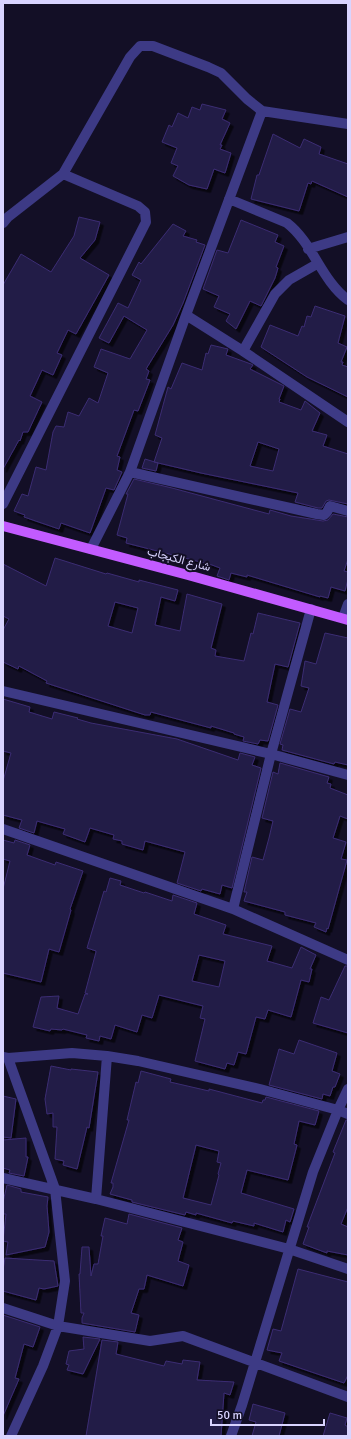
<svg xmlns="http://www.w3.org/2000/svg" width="351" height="1439" font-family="Signika,Vazirmatn,sans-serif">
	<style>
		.building { fill: #241b47; stroke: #3b2d73; fill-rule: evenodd; filter: url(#shadow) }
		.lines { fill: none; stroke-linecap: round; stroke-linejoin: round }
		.minor { stroke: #3d3a85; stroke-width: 10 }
		.major { stroke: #c25bff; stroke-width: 10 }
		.labels { text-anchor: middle; stroke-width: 4; stroke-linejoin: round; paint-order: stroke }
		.street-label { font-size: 12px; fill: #d9d4ff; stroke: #130f26 }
	</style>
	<defs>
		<filter id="shadow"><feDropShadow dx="3.5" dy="3.5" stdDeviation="0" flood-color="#0009"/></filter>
	</defs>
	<rect width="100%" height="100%" fill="#130f26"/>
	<path class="building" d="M202,104L226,110L222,119L230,123L220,145H222L220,149L231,153L225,173L214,169L207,189L189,185L173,176L178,166L171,163L177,148L162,142L169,125L172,127L178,113L188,118L192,107L200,110Z
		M273,134L300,148L304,139L321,147L319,154L348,164V197L312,181L311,184L308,183L299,211L251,199L257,175H259Z
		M79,217L100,222L95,240L80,258L109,275L76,334L68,330L57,353L62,355L53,375L42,370L30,396L42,402L28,432H23L20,441L19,440L3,469V285L21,254L51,272L74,236Z
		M241,220L278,235L275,242L284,246L276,267L278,268L275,278L261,306L250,301L236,329L226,321L230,314L214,307L219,296L203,289L217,250L228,253Z
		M173,224L186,231L183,236L197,240L196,242L205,245L183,303L173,325L146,369L149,371L146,379L150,380L138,411L134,410L117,456L120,457L117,470L122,472L114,490L106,488L90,533L61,523L59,529L24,517L25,515L14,511L22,494L28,496L36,467L46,470L53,432L56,426L64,427L68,412L79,416L89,398L98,403L108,373L94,367L101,349L130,359L147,330L124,316L109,343L99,338L118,303L128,308L141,280L132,275L139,262L141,264Z
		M315,306L345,316L338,343L347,347L341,362H343L342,365L348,367V397L307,377L261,347L270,325L298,336L302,326L304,327L307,316L311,317Z
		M211,345L228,349L226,355L251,364L253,365L250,369L284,386L279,399H280L279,402L301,410L305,401L320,413L312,431L327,435L323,446L348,454V504L329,500L326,501L322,508H318L295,502L298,493L201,473L154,462L162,438L155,435L168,387L171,389L182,363L202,370L206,353L208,354ZM258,442L279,449L273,471L250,466Z
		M145,459L158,463L156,471L142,468Z
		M134,479L172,488L269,514L270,510L291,516L323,521L328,520L333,514L348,517V559L344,571L348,572V579L345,591L331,587L328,598L320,596V597L247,575V577L231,573L229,580L217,576L220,568L212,565L126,543L127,538L117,535L128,494H126Z
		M55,558L106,574L107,573L139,582V580L178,590L175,601L161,597L155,625L180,631L187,594L222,604L211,648L216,650L215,656L244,661L251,633L253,634L258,613L300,623L288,667L275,664L267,702L278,705L268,741L260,740L258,744L243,741L244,737L234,734V733L211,726V728L151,712L150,715H145L46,683L47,681L19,666L18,669L3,662V630L9,619L3,616V564L46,586ZM115,602L138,608L132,633L108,626Z
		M325,633L348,638V765L335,762L334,764L282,750L283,745L280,744L290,709L301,712L309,688L301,686L305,661L316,664Z
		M3,699L30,707L29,712L52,719L54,712L78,718L77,719L91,723L177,739L238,760L240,753L255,757L252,765L261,768L232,888L222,885L220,894L202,889L201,891L177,883L185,852L145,841L143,850L122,844V841L113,839L114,835L90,828L85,842L63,834L65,829L37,821L34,833L19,828L22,820L3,815V781L11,753L3,751Z
		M280,763L329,777L327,783L331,784L330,788L348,795V819L340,816L333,838L346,842L341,859L347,860L328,929L327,928L326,932L314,927L316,923L285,915V912L244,901L247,892H244L252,857L263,860L269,838L273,821L262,818L273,772L278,774Z
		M3,840L14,843L15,840L30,845L27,855L55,865L56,862L83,871L70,909L71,910L59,952L49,949L41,982L3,973V889L10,861L3,859Z
		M110,878L121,881L120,885L144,893L145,892L172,901L173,895L197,903L194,914L226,925L223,934L272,946L267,961L292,968L301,947L316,955L310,969H312L309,982L301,980L291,1017L268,1010L265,1019L256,1017L246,1054L238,1052L234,1065L227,1063L225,1069L195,1061L205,1019L200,1018L203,1006L159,995L152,1018L142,1015L137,1032L115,1025L111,1039L100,1036L99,1041L86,1038L87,1035L63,1029L62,1030L51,1029L50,1031L33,1027L41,997L59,996L57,1008L78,1014L85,994H88L85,993L96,952V951L87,948L104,891L106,892ZM199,955L225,961L219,987L192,981Z
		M345,966H348V1033L313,1023L321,997L329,1000Z
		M299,1040L337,1053L332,1071L340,1074L335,1087H333L330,1096L323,1094L322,1099L269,1085L279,1049L294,1054Z
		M51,1066L71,1070V1069L98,1072L89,1128L87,1127L77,1169L63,1165L64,1161L55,1159L57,1127H53V1113L47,1114L45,1099Z
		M141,1071L171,1079L170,1082L209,1091V1089L262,1103L263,1100H265L266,1097L319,1111L315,1125L299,1121L294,1144L297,1145L288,1180L247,1170L241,1193L294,1209L290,1222L286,1220L283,1232L254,1223V1226L233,1221L232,1223L196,1213V1215L186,1212L185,1215L132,1202V1200L110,1194L113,1187V1183H111L129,1120H127L136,1082L138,1083ZM196,1145L219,1151L217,1162L221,1163L218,1174L219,1175L211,1205L183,1198Z
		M3,1096L16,1099L11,1138L3,1137Z
		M346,1120H348V1207L341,1224L348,1227V1255L327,1251V1253L303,1244L309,1227H307L335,1153L333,1152Z
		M26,1138V1157H28L24,1176L9,1173L10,1170L3,1168V1140Z
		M7,1185L21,1189V1192L48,1197L47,1206L49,1232L45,1247L6,1255L8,1242L3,1241L6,1214H3V1202Z
		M129,1214L182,1228L178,1240L183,1242L178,1261L189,1265L183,1286L147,1275L144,1289H139L131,1313L139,1315L135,1332L82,1323V1318L84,1313H81L79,1274H80L82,1247H89L91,1276L94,1264H98L103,1236H101L105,1218L127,1224Z
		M5,1258L54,1261L58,1286L44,1289L39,1288L36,1300L3,1291V1270Z
		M298,1269L348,1282V1375L344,1383L279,1361L282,1353L267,1350L273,1329L281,1331Z
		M3,1315L40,1327L33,1347L24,1344L15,1378L19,1379L3,1416Z
		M83,1337L100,1339L83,1374L67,1370L69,1365L66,1364L69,1351L84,1349Z
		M102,1340L118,1342L116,1354L164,1366L166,1361L182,1364L183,1360L200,1362L197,1380L234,1382L230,1395L224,1393L221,1436H86Z
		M253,1404L285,1413L279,1436H252L256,1422L249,1420Z
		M330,1413L347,1418L345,1425L348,1427V1436H323Z"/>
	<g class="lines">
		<path class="minor" d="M63,174L130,57L140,46H153L208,67L221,73L247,99L262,111L348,124
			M229,199L287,223C313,243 321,280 348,300
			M3,223L8,217L63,174L138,206L145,212L146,222L3,504
			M308,249L348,237
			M186,315L243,351L348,422
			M243,351L275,294L289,280L317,264
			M130,472L317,514L324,515L327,512L330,506L348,511
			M91,549L130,472L186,315L262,111
			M343,618L348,604
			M3,691L271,754L348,775
			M3,829L233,909L348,960
			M233,909L271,754L311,609
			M3,1057L8,1058L55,1189L65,1281L58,1326L43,1366L11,1436
			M8,1058L72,1053L107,1056L138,1061L260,1089L338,1110L348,1114
			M3,1178L96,1199L289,1249L348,1269
			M96,1199L107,1056
			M3,1308L58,1326L150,1341L183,1336L348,1397
			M231,1436L242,1405L313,1172L338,1110L348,1089"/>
		<path class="major" d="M3,526L188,575L348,620"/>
	</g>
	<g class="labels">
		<g class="street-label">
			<text transform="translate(179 559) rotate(15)" y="4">شارع الكبجاب</text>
		</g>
	</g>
	<rect width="351" height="1439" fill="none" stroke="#d9d4ff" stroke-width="8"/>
	<path d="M211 1419v6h113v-6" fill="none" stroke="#d9d4ff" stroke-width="2"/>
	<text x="217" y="1419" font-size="12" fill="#d9d4ff" stroke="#130f26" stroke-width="3" paint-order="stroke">50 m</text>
</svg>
